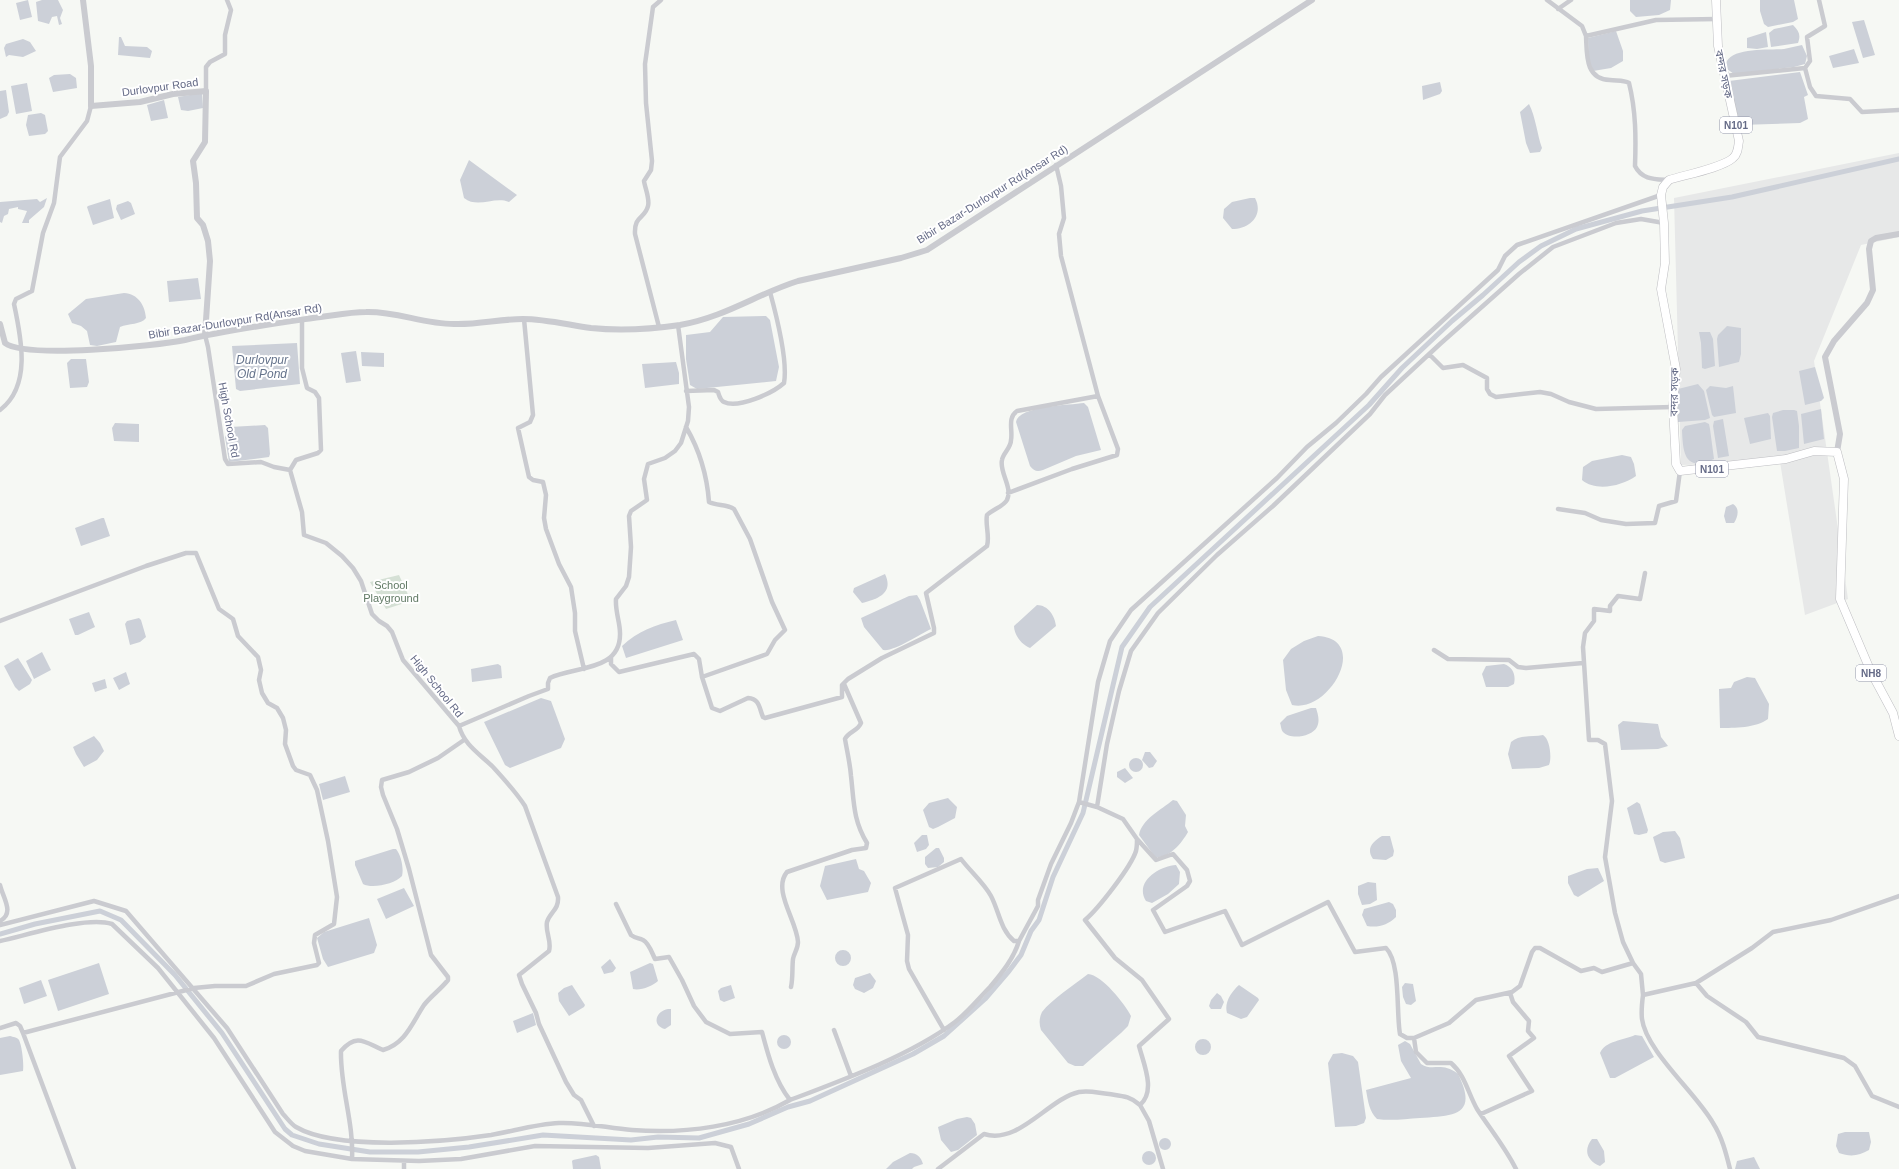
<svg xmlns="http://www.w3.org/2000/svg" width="1899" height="1169" font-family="Helvetica,'Noto Sans Bengali',sans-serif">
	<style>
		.built { fill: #e7e8e8 }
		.green { fill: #d5e0d5 }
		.water { fill: #ccd0d8 }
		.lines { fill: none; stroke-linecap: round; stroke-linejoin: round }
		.canal { stroke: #ccd0d8; stroke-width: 5 }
		.trunk-casing { stroke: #bebec2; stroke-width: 9 }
		.minor { stroke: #cacbd0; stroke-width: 4.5 }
		.tertiary { stroke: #cacbd0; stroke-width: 6 }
		.trunk { stroke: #fff; stroke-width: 8 }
		.labels { text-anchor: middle; stroke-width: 4; stroke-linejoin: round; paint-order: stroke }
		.shield { fill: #fff; stroke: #9397ab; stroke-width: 1 }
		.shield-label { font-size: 10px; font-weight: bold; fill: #656b87 }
		.street-label { font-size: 11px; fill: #656b87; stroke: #fff }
		.park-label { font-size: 11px; fill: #607964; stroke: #fff }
		.water-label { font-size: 12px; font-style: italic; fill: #65738b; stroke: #fff }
	</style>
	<rect width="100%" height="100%" fill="#f6f8f4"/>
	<path class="built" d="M1899,153V237L1861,245L1814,361L1848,599L1805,615L1780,462L1681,465L1674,198Z"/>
	<path class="green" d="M399,575L411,601L386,609L370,582Z"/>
	<path class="water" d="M28,0L32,17L20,20L16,3Z
		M42,0H58L63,10L60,18L62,24L59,25L57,16L52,17L49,24L38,21L36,2Z
		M1630,0H1671L1670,10L1659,15L1636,17L1630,11Z
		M1760,0H1794L1798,19L1793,22L1768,27L1764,24L1760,11Z
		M1864,20L1875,55L1863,58L1852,22Z
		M1793,25C1799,31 1801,35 1798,43L1771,47L1769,33L1774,29Z
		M1616,31L1623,51V61L1611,68L1593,71L1589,60L1588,38Z
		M1766,32L1768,47L1757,49L1747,48V38Z
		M119,37H121L125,46L147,47L152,51L150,58L118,55Z
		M23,39L30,42L36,51L23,57L9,55L6,57L4,48L6,44Z
		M1802,45L1807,56L1805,64L1794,67L1734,74L1727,69L1726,64C1729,47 1770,50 1784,49C1790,48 1796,46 1802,45Z
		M1854,49L1859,63L1833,68L1829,56Z
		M1800,72L1808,95L1804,97L1808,119L1800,123L1740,125L1729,81Z
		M70,74L76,78L77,88L53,92L49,78L54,75Z
		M1440,82L1442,91L1440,94L1423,100L1422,86Z
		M27,83L32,111L16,114L11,86Z
		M6,90L9,112L7,116L0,119V91Z
		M202,93L203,108L188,111L181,110L178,97Z
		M164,100L168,118L151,121L147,105Z
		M1529,104C1536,118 1537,134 1542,148L1540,152L1530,153L1526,143L1520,112Z
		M41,113L45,115L48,131L45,134L29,136L26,125L28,115Z
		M469,160L517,195L509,202C494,196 478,209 464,198L460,180Z
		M47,198L44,207L29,220V223H22L27,211L18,209V207L9,209L8,214L4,216L2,223L0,222V202L37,199L40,202Z
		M1250,198H1255C1264,215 1250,229 1232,229L1223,218L1224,209L1232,202Z
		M110,199L114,218L93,225L87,207L88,206Z
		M128,201L131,203L135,214L121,220L116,209L117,205Z
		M198,278L201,299L169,302L167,281Z
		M124,293C138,294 145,305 146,318C141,325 129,323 120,327L116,342L97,346L90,345L87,331L81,326L72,323L68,314L86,299Z
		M766,316L770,320L779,367L776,381L697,389L690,385L686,359V335L710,332L723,317Z
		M1727,326L1741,328V354L1739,362L1719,367L1717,339L1718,335Z
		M1699,332H1710L1713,339L1715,366L1705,369L1702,368L1701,343Z
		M297,343L300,384L240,391L236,389L232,346Z
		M356,351L361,381L346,383L341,353Z
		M361,352L384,353V367L362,366Z
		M71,359H86L89,382L87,387L70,388L67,363Z
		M676,362L679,373V384L645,388L642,364Z
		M1815,367L1824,398L1821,401L1805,405L1799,371Z
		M1698,384L1704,391L1710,418L1705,420L1678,422V389Z
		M1710,386L1726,388L1733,386L1736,413L1714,417L1712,415L1706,390Z
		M1084,403L1088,407L1101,450L1076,456L1043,470C1037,472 1034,471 1030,466L1016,422C1018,406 1070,405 1084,403Z
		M1821,409L1824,439L1804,444L1801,414Z
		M1783,410H1794L1797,411L1799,426V448L1785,451H1777L1772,417L1773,413Z
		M1768,413L1770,416L1771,439L1750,444L1744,418Z
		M1723,419L1729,456L1718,458L1713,426L1714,421Z
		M1705,422L1709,424L1710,429L1714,459C1685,472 1683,454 1682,430L1685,426Z
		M115,423L139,424V442L114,441L112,428Z
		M265,425L268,428L270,454L269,457L229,462L225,437L230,427Z
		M1622,455L1631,457L1634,464L1636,476C1622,486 1596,492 1582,480L1583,467L1592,461Z
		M1733,504C1740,508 1738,517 1734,523H1726L1724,516L1726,507Z
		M102,518H104L110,536L81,546L75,528Z
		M885,574C894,593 878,599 862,603L853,592L854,588Z
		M917,595L920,600L931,629C920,634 894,652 883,650L864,627L861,618L909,596Z
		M1037,605C1048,605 1055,616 1056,626L1030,648C1022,645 1014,635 1014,626Z
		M89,612L95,627L78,635H75L69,619Z
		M139,618L141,620L146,637L140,642L130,645L125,624L127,621Z
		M676,620L683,640L626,658L622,646C638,631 655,625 676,620Z
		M1318,636C1371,639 1329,714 1292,705L1286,690L1283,660L1291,649L1304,641Z
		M42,652L51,670L34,679L26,661Z
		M18,658L32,680L30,684L19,691L15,687L4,666Z
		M498,664L501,666L502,678L472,682L471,669Z
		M1504,664C1513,667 1516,675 1514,684L1508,687H1486L1482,674L1486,666Z
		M126,672L130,684L119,690L113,678Z
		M1747,677L1755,678L1769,704L1768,719C1756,728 1734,728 1720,728L1719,689L1731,688L1734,682Z
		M105,679L107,688L95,692L92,683Z
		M541,698L551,701L565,739L561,748L510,768L505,765L484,722Z
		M1311,708H1316C1318,714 1320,721 1317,727C1312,737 1290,740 1283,732C1281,730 1281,725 1280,723L1287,716Z
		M1623,721L1658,724L1661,737L1668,746L1658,749L1621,750L1618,725Z
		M1543,735C1550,739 1552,758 1549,765L1539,768L1512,769L1508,754L1511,742C1519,735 1532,737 1543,735Z
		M94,736L100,743L104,751L97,760L84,767L76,754L73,747Z
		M1145,752H1150L1157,761L1153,767L1149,768L1142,760Z
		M1129 765a7 7 0 1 1 14 0a7 7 0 1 1-14 0Z
		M1125,768L1133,778L1125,783L1117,777V772Z
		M345,776L350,792L323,800L319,784Z
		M948,798L957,807L955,818L938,827L933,829L929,827L923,810L929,803Z
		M1173,800L1177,801L1186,815L1185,826L1188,832C1181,844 1170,858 1155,857L1139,835C1142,819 1161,810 1173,800Z
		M1637,802L1640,804L1648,830L1647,833L1639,835L1634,834L1627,808Z
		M1675,831L1680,838L1685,858L1665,863L1660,861L1653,837L1663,832Z
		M922,835H927L929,845L926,849L917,852L914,843Z
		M1382,836H1390L1394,851L1393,856L1386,860L1373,859C1366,849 1372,842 1382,836Z
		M936,848H939L944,858V862L938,867L928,868L925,864V857Z
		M393,849H396C401,855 404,868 402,876C395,884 372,889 363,884L355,865V861Z
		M856,859L859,869L864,871L871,883L868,892L827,900L820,886L825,866Z
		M1176,865L1180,872L1179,884L1168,894L1152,903L1146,901C1134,882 1159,866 1176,865Z
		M1598,868L1604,881L1578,897L1574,895L1568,883V876L1587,869Z
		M1368,882L1376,883L1377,900L1370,904L1362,905L1358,894V886Z
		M404,888L414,906L386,919L377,899Z
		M1389,902L1393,904L1396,910V917C1388,925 1378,928 1367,926L1362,915L1364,909Z
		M369,918L377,945L374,953L328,967L323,959L317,938L324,932Z
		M835 958a8 8 0 1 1 16 0a8 8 0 1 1-16 0Z
		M610,959L616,968L613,972L604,974L601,967Z
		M99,963L109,994L58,1011L48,980Z
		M650,963L653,964L658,981C653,986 640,991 633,989L630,972Z
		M870,973L876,981L873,988L864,993L855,989L853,985L855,978Z
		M1088,974C1102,975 1125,1004 1131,1016L1128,1026L1121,1033L1083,1066H1075L1068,1063L1041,1030C1039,1024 1039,1018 1042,1012C1052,999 1074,985 1088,974Z
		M41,980L47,996L24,1004L19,988Z
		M1405,983L1413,984L1416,1001L1411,1005L1406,1004L1403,997L1402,987Z
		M572,985L585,1005L584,1007L569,1016L559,1001L558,993L564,988Z
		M731,985L735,998L724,1002L720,1000L718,991L721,988Z
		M1239,985L1258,998L1259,1000L1247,1017L1241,1019L1227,1013C1224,1003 1231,992 1239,985Z
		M1217,993L1221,996L1224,1002L1221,1009H1211L1209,1006L1211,1000Z
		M668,1009H671V1025L665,1029C651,1025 656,1011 668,1009Z
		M533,1013L536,1025L517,1033L513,1021Z
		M1635,1035L1642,1036L1654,1057L1615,1078H1610L1600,1053C1605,1041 1624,1040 1635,1035Z
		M777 1042a7 7 0 1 1 14 0a7 7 0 1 1-14 0Z
		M10,1036C13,1037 17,1037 19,1040C22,1046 24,1064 23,1071L0,1075V1038Z
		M1195 1047a8 8 0 1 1 16 0a8 8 0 1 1-16 0Z
		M1405,1041L1410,1044L1421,1064C1433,1072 1441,1061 1458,1074C1479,1116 1453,1116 1420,1118C1405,1119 1391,1121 1377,1119C1369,1111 1368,1101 1366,1090L1411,1078L1401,1061L1398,1045Z
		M1342,1053L1353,1056L1358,1062L1366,1118L1364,1123L1356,1126L1335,1127L1328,1063L1333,1054Z
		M967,1117L971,1118L975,1124L977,1135L958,1150L951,1152L941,1140L938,1127L957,1119Z
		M1845,1132H1869L1871,1142L1869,1150C1859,1156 1850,1157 1839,1153L1836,1146L1838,1134Z
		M1159 1144a6 6 0 1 1 12 0a6 6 0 1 1-12 0Z
		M1592,1139H1597L1604,1151L1605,1162L1600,1166C1587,1161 1583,1150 1592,1139Z
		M1142 1158a7 7 0 1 1 14 0a7 7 0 1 1-14 0Z
		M910,1153C917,1153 921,1157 923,1164L914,1167L912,1169H886L893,1162Z
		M596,1155L599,1157L601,1169H573L572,1161L573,1160Z
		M1754,1157L1760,1169H1735L1737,1161Z"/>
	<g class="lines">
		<path class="canal" d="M0,934L35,924L100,911L121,920L175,975L222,1033L285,1129L292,1135L319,1144L370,1152H418L469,1147L543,1135L631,1140L658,1137L699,1138L749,1124L788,1107L810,1101L913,1054L944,1036L985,999L1009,971L1021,955L1031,931L1039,920L1053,877L1083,813L1122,647L1150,607L1369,405L1402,368L1452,321L1483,295L1519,262L1541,246L1576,229L1642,211L1732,197L1899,159"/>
		<defs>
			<path id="trunk" d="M1716,0L1718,46L1739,141C1738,147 1738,154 1733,158C1722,168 1684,175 1669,180L1663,187L1661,195L1664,223L1665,263L1661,289L1676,369L1673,407L1676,464L1680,471L1786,459L1814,451L1837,452L1844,479L1840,599L1871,672L1893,713L1899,736"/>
		</defs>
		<use href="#trunk" class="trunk-casing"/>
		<path class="minor" d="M1547,0L1582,26L1586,36L1656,20L1717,19
			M1558,9L1571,0
			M1586,36C1587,55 1585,79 1610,80C1616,81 1624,80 1629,83C1636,111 1636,138 1635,166C1642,180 1655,179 1669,180
			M1805,68L1810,61L1807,37L1825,26L1819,0
			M1724,76L1805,68L1810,87L1816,96L1850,99L1862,112L1899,110
			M206,91V67L210,62L225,54V35L231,10L227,0
			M524,319L533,415L530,422L518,428L529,477L533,480L543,482L546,495L544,518L546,529L559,564L571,587L575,613V631L584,669
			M659,327L635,234C634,215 645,219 648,206C650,199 645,188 644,181L651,170L652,161L646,103L645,64L653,7L661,0
			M205,335L208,347L225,459L228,464L261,462L274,467L290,470L302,512L304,535L326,543L342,556L353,568L361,581L372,614L379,621L387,626L392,632L403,660L459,726L529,696L548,689V683L550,678C574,666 621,672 620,633C620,622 615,611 616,599L626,586L629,577L631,547L629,516L631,511L647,500L644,479L648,464L665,458L675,451L681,443L688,421L689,407L678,325
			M1429,354L1443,368L1463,365L1487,378V389L1490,394L1496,397L1540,392L1551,394L1569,402L1596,409L1673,407
			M686,391L714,390L718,392C719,395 720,400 724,402C738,409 773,393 784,383C788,361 776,314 770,292
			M0,410C32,386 21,337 14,304L16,299L32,291L43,233L54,203L60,157L87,121L91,106
			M686,427C700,451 707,475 709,502C717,506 727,504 734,509L750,539L772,602L785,630L775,640L767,654L702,677L712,708L720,711L748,698C760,699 759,708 763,717L765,718L842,697V685L848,679L882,658L934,633V628L926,593L987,546C990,536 985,525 987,515C993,509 1003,507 1007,500C1013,487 999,472 1002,460C1003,453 1011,448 1011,440C1013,430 1007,418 1017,411L1098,396L1061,256L1059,234L1064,218L1061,186L1056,165
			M290,470L296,460L318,453L321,450L319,398L315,392L307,388L302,368V320
			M1008,493L1072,469L1117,455L1118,449L1098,396
			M1558,509L1585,513L1601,520L1626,524L1655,523L1659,506L1676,501L1680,471
			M0,621L146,566L186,553H196L219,609L233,619L238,636L258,657L261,670L259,680L262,693L268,703L277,708L283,718L286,730L285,744L293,766L296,770L310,775L317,790L328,841L337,897L334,924L315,935L314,943L319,963L317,965L274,974L246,986H215L194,988L23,1033L74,1169
			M1434,650L1448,659L1509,660L1518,667L1526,668L1583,663
			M611,657V664L619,672L694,654L699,659L702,677
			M459,726C464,745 480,754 493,767C504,779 516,792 525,806L558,897C559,910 550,912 547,922C545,932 552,941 549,951L519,975L522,984L536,1013L539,1024L566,1082L574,1095L581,1100L594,1126
			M1079,802L1097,807L1123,819L1137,839C1137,842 1137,847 1136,851C1131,867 1098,909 1085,920L1115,958L1142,980L1169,1019L1139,1046C1144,1065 1156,1091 1140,1105L1149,1121L1163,1169
			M1097,807L1107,744L1119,691L1131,651L1158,613L1217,555L1273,506L1370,414L1385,395L1440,344L1519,274L1553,247L1616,223L1641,219L1664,223
			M1137,839L1156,860L1173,854L1187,870L1190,881L1187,886L1153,910L1165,932L1225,911L1242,945L1328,902L1355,952L1386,948C1401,963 1396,1013 1400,1034L1407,1038H1414
			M0,885C3,898 15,913 0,921
			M616,904L631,935C635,938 638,938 643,940C649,943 652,953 655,959L669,957L682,980L694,1006L706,1022L730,1034L762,1032C768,1055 775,1081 790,1100
			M0,925L94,901L126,911L227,1028L283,1114C287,1118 291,1124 296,1127C337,1151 444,1142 491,1135C514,1131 536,1124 559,1123C583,1122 608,1128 632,1130C685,1134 743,1127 790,1100C843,1080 911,1055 955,1022C968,1012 979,998 990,987C1002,973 1014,958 1019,941
			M0,941C28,935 86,916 112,924L158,968L214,1038L275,1132L293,1146L305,1151L352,1159L419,1161L461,1159L535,1146L648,1148L715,1143L731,1147L739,1169
			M1633,963L1623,942L1615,913L1605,857L1612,801L1605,744L1598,740H1589L1583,647L1585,633L1594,621V609L1610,611V606L1618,596L1640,599L1645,573
			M1696,983L1752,948L1773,932L1831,920L1899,896
			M791,987C793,978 792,968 793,959C794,953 798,949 798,942C797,921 772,890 787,872L852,850L866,848L867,843C853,820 854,802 851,776C850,763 847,751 845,739C848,732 858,731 861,723L844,684
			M1643,995C1642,1003 1641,1011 1642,1019C1646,1051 1697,1094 1713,1123C1722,1137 1726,1153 1730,1169
			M0,1028L16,1023L20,1026L23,1033
			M834,1030L851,1076
			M944,1030L909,969L907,961L908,935L895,888L961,859C970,871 984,883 991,896C999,911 1000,929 1014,941H1019L1038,906V900L1051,864L1071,823L1079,802L1098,682L1110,641L1131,610L1277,478L1307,447L1336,423L1366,394L1381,377L1498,270L1505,256L1517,245L1661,195
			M1481,1114L1532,1091L1509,1056L1534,1038L1528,1031L1529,1021L1513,1002L1510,993
			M352,1159C354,1123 340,1087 341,1051C357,1032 366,1043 383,1050C406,1043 412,1023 424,1005C431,996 441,989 448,980V977L431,955L409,869L397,829L383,795L381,787L382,780L409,772L438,758L464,740
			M404,1169V1161
			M938,1169L984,1134C1019,1145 1048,1099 1079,1092C1090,1090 1098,1093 1109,1094C1122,1096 1130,1096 1140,1105
			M1516,1169C1505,1147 1490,1129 1477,1109C1468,1093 1465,1075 1451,1063H1427L1416,1052L1414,1038L1449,1023L1476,1000L1512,992L1520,986L1532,952L1535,948H1540L1581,971L1594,968L1602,972L1633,963L1641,974L1643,995L1696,983L1707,996L1746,1022L1758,1037L1844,1058L1855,1066L1872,1096L1899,1107"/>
		<path class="tertiary" d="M83,0L91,66V106L140,102L173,94L206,91L205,142L193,161L196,183L197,218L203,225L208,241L210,261L205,335
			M0,324L5,343C25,359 156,346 185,340C227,330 271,324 313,318C331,316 349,312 366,312C396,311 423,324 454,324C477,325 500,319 523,319C545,319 569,325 591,328C620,331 652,329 680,325C725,317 757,294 798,281L901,258L927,250L1312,0
			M1837,452L1840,434L1825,357L1834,341L1867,303L1873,290L1869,249L1871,241L1876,238L1899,234"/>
		<use href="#trunk" class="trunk"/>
	</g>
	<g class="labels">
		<g class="shield">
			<rect x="1720" y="117" width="32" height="16" rx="3"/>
			<rect x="1696" y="461" width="32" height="16" rx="3"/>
			<rect x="1856" y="665" width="30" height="16" rx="3"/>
		</g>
		<g class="shield-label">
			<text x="1736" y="129">N101</text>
			<text x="1712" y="473">N101</text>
			<text x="1871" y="677">NH8</text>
		</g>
		<g class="street-label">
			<text transform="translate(1724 74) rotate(78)" y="4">বন্দর সড়ক</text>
			<text transform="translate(160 87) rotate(-8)" y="4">Durlovpur Road</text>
			<text transform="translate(992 194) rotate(-32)" y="4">Bibir Bazar-Durlovpur Rd(Ansar Rd)</text>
			<text transform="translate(235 321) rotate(-9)" y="4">Bibir Bazar-Durlovpur Rd(Ansar Rd)</text>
			<text transform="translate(1674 392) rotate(-89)" y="4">বন্দর সড়ক</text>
			<text transform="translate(229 420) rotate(80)" y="4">High School Rd</text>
			<text transform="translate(437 686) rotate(51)" y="4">High School Rd</text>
		</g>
		<g class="park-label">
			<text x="391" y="589">School<tspan x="391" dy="13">Playground</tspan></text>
		</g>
		<g class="water-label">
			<text x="262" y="364">Durlovpur<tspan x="262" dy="14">Old Pond</tspan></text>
		</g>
	</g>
</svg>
